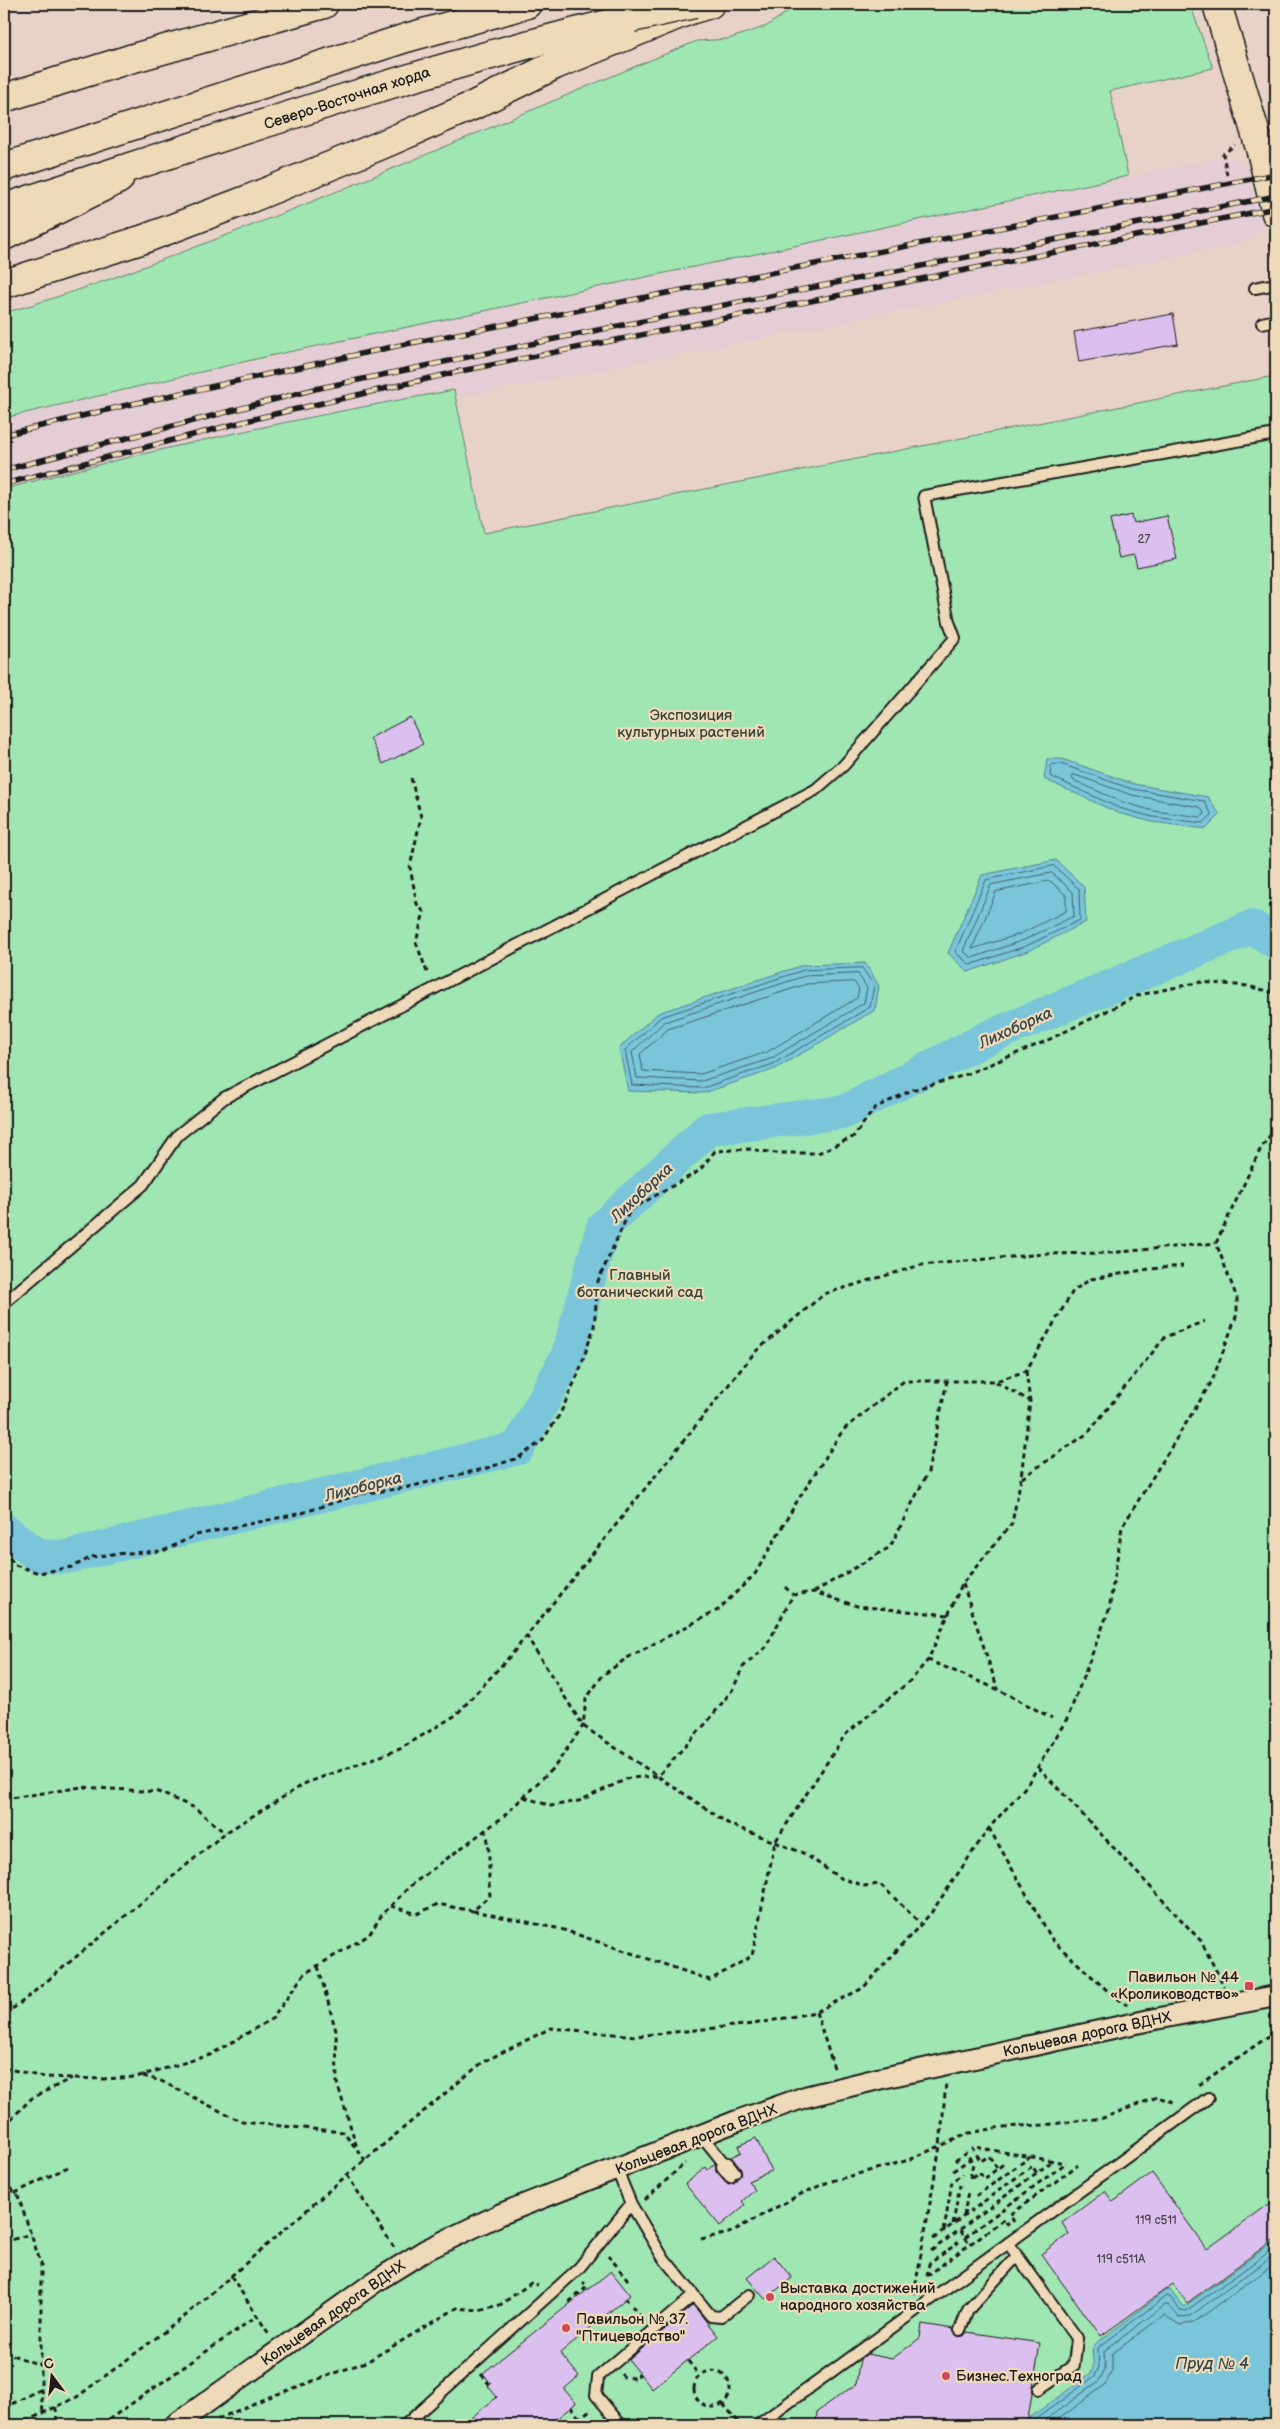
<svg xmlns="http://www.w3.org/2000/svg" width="1280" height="2429" font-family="'Balsamiq Sans',sans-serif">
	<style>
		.built { fill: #e4cdd4 }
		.green { fill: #9fe6b3; stroke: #5e8168 }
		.water { fill: #7ac5da; stroke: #54818e }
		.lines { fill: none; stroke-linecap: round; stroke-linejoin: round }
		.shore { stroke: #426068; stroke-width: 1 }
		.river { stroke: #7ac5da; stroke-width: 34 }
		.building { fill: #dbc0ef; stroke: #1c1c1c }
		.service-casing { stroke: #1c1c1c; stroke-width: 14 }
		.minor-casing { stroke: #1c1c1c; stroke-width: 24 }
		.secondary-casing { stroke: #1c1c1c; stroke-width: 31 }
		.primary-casing { stroke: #1c1c1c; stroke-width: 31 }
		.path { stroke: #1c1c1c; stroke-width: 3; stroke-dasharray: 5 4; stroke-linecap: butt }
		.service { stroke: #eedab8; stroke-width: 10 }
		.minor { stroke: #eedab8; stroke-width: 20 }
		.secondary { stroke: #eedab8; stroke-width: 28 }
		.primary { stroke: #eedab8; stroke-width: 28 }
		.rail-casing { stroke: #1c1c1c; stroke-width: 5.5 }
		.rail { stroke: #eedab8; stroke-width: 4; stroke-dasharray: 11; stroke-linecap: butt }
		.primary-bridge-casing { stroke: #1c1c1c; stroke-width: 31; stroke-linecap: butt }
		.primary-bridge { stroke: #eedab8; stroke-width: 28 }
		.poi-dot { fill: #d1495b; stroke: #eedab8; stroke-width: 2 }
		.labels { text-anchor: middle; stroke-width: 4.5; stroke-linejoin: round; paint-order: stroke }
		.number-label { font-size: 12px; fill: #4c4551 }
		.street-label { font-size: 15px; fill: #1c1c1c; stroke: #eedab8 }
		.park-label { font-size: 15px; fill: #36443a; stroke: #eedab8 }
		.poi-label { font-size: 15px; fill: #1c1c1c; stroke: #eedab8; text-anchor: start }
		.water-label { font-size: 16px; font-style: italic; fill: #34464c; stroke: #eedab8 }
	</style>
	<rect width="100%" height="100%" fill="#e8d2c8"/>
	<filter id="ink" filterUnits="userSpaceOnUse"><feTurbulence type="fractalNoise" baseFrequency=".02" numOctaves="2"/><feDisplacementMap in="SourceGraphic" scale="10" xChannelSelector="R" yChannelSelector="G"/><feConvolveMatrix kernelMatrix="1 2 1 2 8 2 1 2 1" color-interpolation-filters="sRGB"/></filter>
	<g filter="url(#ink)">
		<path class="built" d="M1222,157L1241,160L1253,175L1266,220L1261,231L1245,243L270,435L4,504V418L419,323Z"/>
		<path class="green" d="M816,4H1190L1213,68L1110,91L1128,176L269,356L4,418V313C82,291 157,262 232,233C389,173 542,104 697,41L728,39L767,26L790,10Z
			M1274,376L1276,381V2425H4V489C152,449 303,417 454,390L484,533Z"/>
		<path class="water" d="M1047,759H1062L1134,784L1208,797L1220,815L1206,829L1152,822L1118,813L1044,779Z
			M1056,860L1084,887L1086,922L1028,951L968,972L948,953L982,875Z
			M865,963L879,986L875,1010L775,1069L704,1093L628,1091L619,1048L658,1013L803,965Z
			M1276,2240V2425H1027L1028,2419L1091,2373C1097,2363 1089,2354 1094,2345L1169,2288L1184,2307Z"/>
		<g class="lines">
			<path class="shore" d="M1061,764L1132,789L1204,801L1212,815L1203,823L1153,817L1119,808L1050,776L1051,765Z
				M1075,775L1132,795L1200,807L1205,814L1201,817L1154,811L1122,802L1073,780L1072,776Z
				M1054,866L1079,889L1080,920L1026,946L970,965L955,952L986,880Z
				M1052,873L1073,892L1074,916L1024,940L972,958L963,951L991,885Z
				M1050,881L1066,895V911L1020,934L972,949L996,892Z
				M862,968L874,986L870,1007L773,1064L703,1088L632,1085L625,1050L661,1017L804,970Z
				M858,974L867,988L864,1003L770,1059L702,1081L637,1078L632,1052L664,1022L805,976Z
				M854,982L859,989L857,998L767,1052L701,1074L643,1071L640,1054L668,1029L807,984Z
				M1032,2425L1033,2421L1095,2376L1099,2367L1098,2348L1166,2296L1170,2297L1180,2310L1186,2311L1276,2247
				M1038,2425L1099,2381L1105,2369L1104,2351L1165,2305H1168L1179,2317L1190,2316L1276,2254
				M1051,2425L1105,2385L1112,2371V2354L1164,2315L1180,2325L1193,2323L1276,2263"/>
			<path class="river" d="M4,1530L39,1556L66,1557L518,1448L568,1355L603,1227L708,1129L844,1112L985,1039L1252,927L1276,942"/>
		</g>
		<path class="building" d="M1173,314L1178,344L1079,362L1074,332Z
			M1131,515L1133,523L1167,516L1177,559L1137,567L1134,555L1119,558L1110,520Z
			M410,717L423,744L383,764L370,738Z
			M756,2138L771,2171L748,2181L755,2190L742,2201L745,2205L720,2226L685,2184L706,2167L708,2170L715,2163L716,2171L725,2181L728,2184L734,2183L742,2172L731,2157L741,2152L738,2146Z
			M1152,2173L1207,2249L1276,2199V2238L1187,2303L1173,2284L1101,2336L1041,2254L1069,2234L1062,2223L1105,2191L1113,2202Z
			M774,2256L792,2278L765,2299L747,2278Z
			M611,2271L630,2295L560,2353L579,2376L564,2389L576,2403L549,2425H462L497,2397L488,2386L491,2384L483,2373Z
			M693,2305L718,2336L652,2389L629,2360Z
			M922,2324L953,2329L958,2336H964L967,2332L1040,2343L1027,2425H816L817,2412L856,2384L860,2359L867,2354L892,2359L920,2338Z"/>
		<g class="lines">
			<defs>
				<path id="service" d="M1255,288L1276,284
					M1262,323L1276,320
					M4,1303L143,1185L178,1135L224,1098L815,790L844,765L955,638L949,622L924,496L1276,434
					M702,2136L723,2162
					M617,2170L631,2204L662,2256L711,2316L721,2317L749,2295
					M730,2177L722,2167L723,2162L728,2163L735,2172
					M1008,2243L1077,2338L1074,2365L1039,2389
					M960,2330L968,2310L1017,2256
					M405,2425L579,2268L631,2204
					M621,2425L596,2395L598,2377L694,2295
					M758,2425L1208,2098"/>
				<path id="minor" d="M175,2425L376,2281L426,2250L501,2214L737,2121L805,2097L878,2079L1150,2020L1276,1996"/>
				<path id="secondary" d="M1217,4L1262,155L1276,213
					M4,98L130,59L324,4
					M4,236L119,179
					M4,284L144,239L249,199L379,146L472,106L555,65L690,10L710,4"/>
				<path id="primary" d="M4,167L406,38L527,4
					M4,208C212,141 419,69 632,18"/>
			</defs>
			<use href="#service" class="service-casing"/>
			<use href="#minor" class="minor-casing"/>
			<use href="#secondary" class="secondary-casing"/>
			<use href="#primary" class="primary-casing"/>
			<path class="path" d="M1227,175L1223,154L1235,145
				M1273,234L1270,240L1276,268
				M411,778L421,817L410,867L417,904L424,912L416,942L428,975
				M1026,1371L1030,1401L1021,1478L1012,1523L962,1584L928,1660L999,1690L1052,1718
				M996,1382L1030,1401
				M1022,1478L1088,1433L1165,1337L1205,1321
				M4,1551L15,1565L39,1573L72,1567L92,1557L113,1554L163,1551L196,1535L302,1513L360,1494L404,1488L487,1468L518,1458L542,1441L560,1414L579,1372L594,1327L598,1281L630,1210L699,1171L715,1151L749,1149L776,1153H818L853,1137L875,1108L912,1090L962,1076L1044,1042L1139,995L1201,982L1247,986L1276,993
				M963,1584L998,1690
				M785,1587L793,1595
				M814,1592L890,1547L928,1472L947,1381
				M526,1635L583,1726L729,1824L803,1853L840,1878L865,1886L880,1884L921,1924
				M1038,1767L1201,1941L1224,1986
				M524,1797L551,1806L579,1801L629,1778L658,1776L708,1721L733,1689L743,1667L766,1647L793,1595L814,1592L857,1606L948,1615
				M4,1799L82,1787L158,1792L195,1808L225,1833
				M989,1828L1053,1941L1111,1994L1127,2005
				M391,1906L417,1914L438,1904L473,1911L490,1895C487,1876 492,1846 485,1830
				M473,1911L561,1929L710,1980L752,1956L775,1842L845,1735L910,1681L928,1660
				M318,1966L336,2031L337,2083L358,2151L365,2160
				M816,2012L835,2071
				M4,2013L17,2006L225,1833L306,1783L400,1749L456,1715L512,1654L755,1352L824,1294L921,1265L1044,1254L1109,1253L1216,1243
				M4,2068L44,2077L102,2079L136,2077L210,2055L273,2018L304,1974L369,1935L381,1916L410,1886L503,1817L555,1766L583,1726L586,1699L603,1675L627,1658L718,1610L755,1574L796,1503L843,1430L904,1381H996L1026,1371L1073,1291L1091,1279L1149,1269L1183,1266
				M143,2076L161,2081L242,2122L343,2132L358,2151
				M1199,2085L1276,2031
				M4,2126L32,2098L72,2078
				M955,2161L966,2153L973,2163L970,2179L979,2172L984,2179L1006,2162
				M997,2168L989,2156L981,2161L972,2148L975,2147L1066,2163
				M953,2171L970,2159
				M347,2175L395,2249
				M4,2182L18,2196L41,2264V2389L43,2413
				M15,2193L68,2167
				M976,2196L1030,2157
				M645,2200L685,2163
				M964,2216L968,2191
				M1014,2222L1010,2215L1078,2165
				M953,2224L960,2185
				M960,2230L970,2244
				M944,2231L952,2181L963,2174
				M965,2237L1066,2163
				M701,2239L729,2233L799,2195L828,2182L909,2160L969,2133L1001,2127L1043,2125L1103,2118L1157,2097L1177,2103
				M933,2239L1032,2166L1037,2173
				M4,2242L31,2234
				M931,2251L1054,2160
				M608,2255L628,2280L627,2281
				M231,2276L269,2334
				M927,2276L1004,2219L1009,2226
				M927,2276L929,2264L959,2242
				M914,2294L940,2146L946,2083
				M626,2299L628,2301
				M569,2302L587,2287L583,2282
				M632,2306L644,2320
				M4,2352L40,2365
				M688,2361L699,2375
				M694 2389a18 18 0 1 1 36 0a18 18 0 1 1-36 0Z
				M481,2374L490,2385
				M621,2374L624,2377L634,2378L640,2374
				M723,2404L741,2425
				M56,2407L57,2425
				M571,2407L573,2410
				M4,2408L41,2389
				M576,2414L580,2418
				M218,2419L264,2399L368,2361L457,2308L478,2310L500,2305L531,2283L538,2285
				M18,2425L77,2397L184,2317L347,2175L483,2062L551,2028L636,2036L754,2024L816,2012L863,1988L931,1913L989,1828L1027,1785L1068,1717L1109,1610L1122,1527L1212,1381L1237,1314V1298L1216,1243L1261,1148L1276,1127
				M101,2425L257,2316
				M571,2425L590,2410"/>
			<use href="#service" class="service"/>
			<use href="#minor" class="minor"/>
			<use href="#secondary" class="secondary"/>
			<use href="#primary" class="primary"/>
			<defs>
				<path id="rail" d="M4,435L123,406L401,345L1276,174
					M4,470L315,389L593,331L1276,196
					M4,484L262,417L461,371L1276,208"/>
			</defs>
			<use href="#rail" class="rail-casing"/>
			<use href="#rail" class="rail"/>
			<defs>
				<path id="primary-bridge" d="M632,18L694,4"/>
			</defs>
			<use href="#primary-bridge" class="primary-bridge-casing"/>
			<use href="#primary-bridge" class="primary-bridge"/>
		</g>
	</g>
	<g class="poi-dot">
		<rect x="1244" y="1981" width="10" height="10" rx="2.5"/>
		<circle cx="770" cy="2297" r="5"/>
		<circle cx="566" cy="2328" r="5"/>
		<circle cx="946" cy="2376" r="5"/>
	</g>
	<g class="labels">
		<g class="number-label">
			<text x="1144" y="543">27</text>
			<text x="1156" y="2224">119 с511</text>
			<text x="1121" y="2263">119 с511А</text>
		</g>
		<g class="street-label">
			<text transform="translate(347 98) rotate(-18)" y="5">Северо-Восточная хорда</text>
			<text transform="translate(1087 2034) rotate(-12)" y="5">Кольцевая дорога ВДНХ</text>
			<text transform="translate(696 2139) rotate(-21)" y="5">Кольцевая дорога ВДНХ</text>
			<text transform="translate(333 2313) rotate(-35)" y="5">Кольцевая дорога ВДНХ</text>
		</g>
		<g class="park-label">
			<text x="691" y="720">Экспозиция<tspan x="691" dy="17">культурных растений</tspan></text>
			<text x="640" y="1280">Главный<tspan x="640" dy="17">ботанический сад</tspan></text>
		</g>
		<g class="poi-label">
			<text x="1239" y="1982" text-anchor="end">Павильон № 44<tspan x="1239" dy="17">«Кролиководство»</tspan></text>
			<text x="780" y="2293">Выставка достижений<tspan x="780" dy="17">народного хозяйства</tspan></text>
			<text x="576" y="2324">Павильон № 37.<tspan x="576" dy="17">"Птицеводство"</tspan></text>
			<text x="956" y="2381">Бизнес.Техноград</text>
		</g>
		<g class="water-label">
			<text transform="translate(1015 1027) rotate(-24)" y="6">Лихоборка</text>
			<text transform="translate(641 1192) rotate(-43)" y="6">Лихоборка</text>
			<text transform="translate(363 1486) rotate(-14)" y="6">Лихоборка</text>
			<text x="1212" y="2369">Пруд № 4</text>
		</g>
	</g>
	<rect width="1280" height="2429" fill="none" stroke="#eedab8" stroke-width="20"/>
	<rect x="10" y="10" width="1260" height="2409" fill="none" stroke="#1c1c1c" stroke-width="2" filter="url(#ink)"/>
	<g transform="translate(52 2376) rotate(345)" stroke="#eedab8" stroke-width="4" paint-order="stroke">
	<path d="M0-4L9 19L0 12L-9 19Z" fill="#1c1c1c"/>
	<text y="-8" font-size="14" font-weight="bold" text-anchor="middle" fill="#1c1c1c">С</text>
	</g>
</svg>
